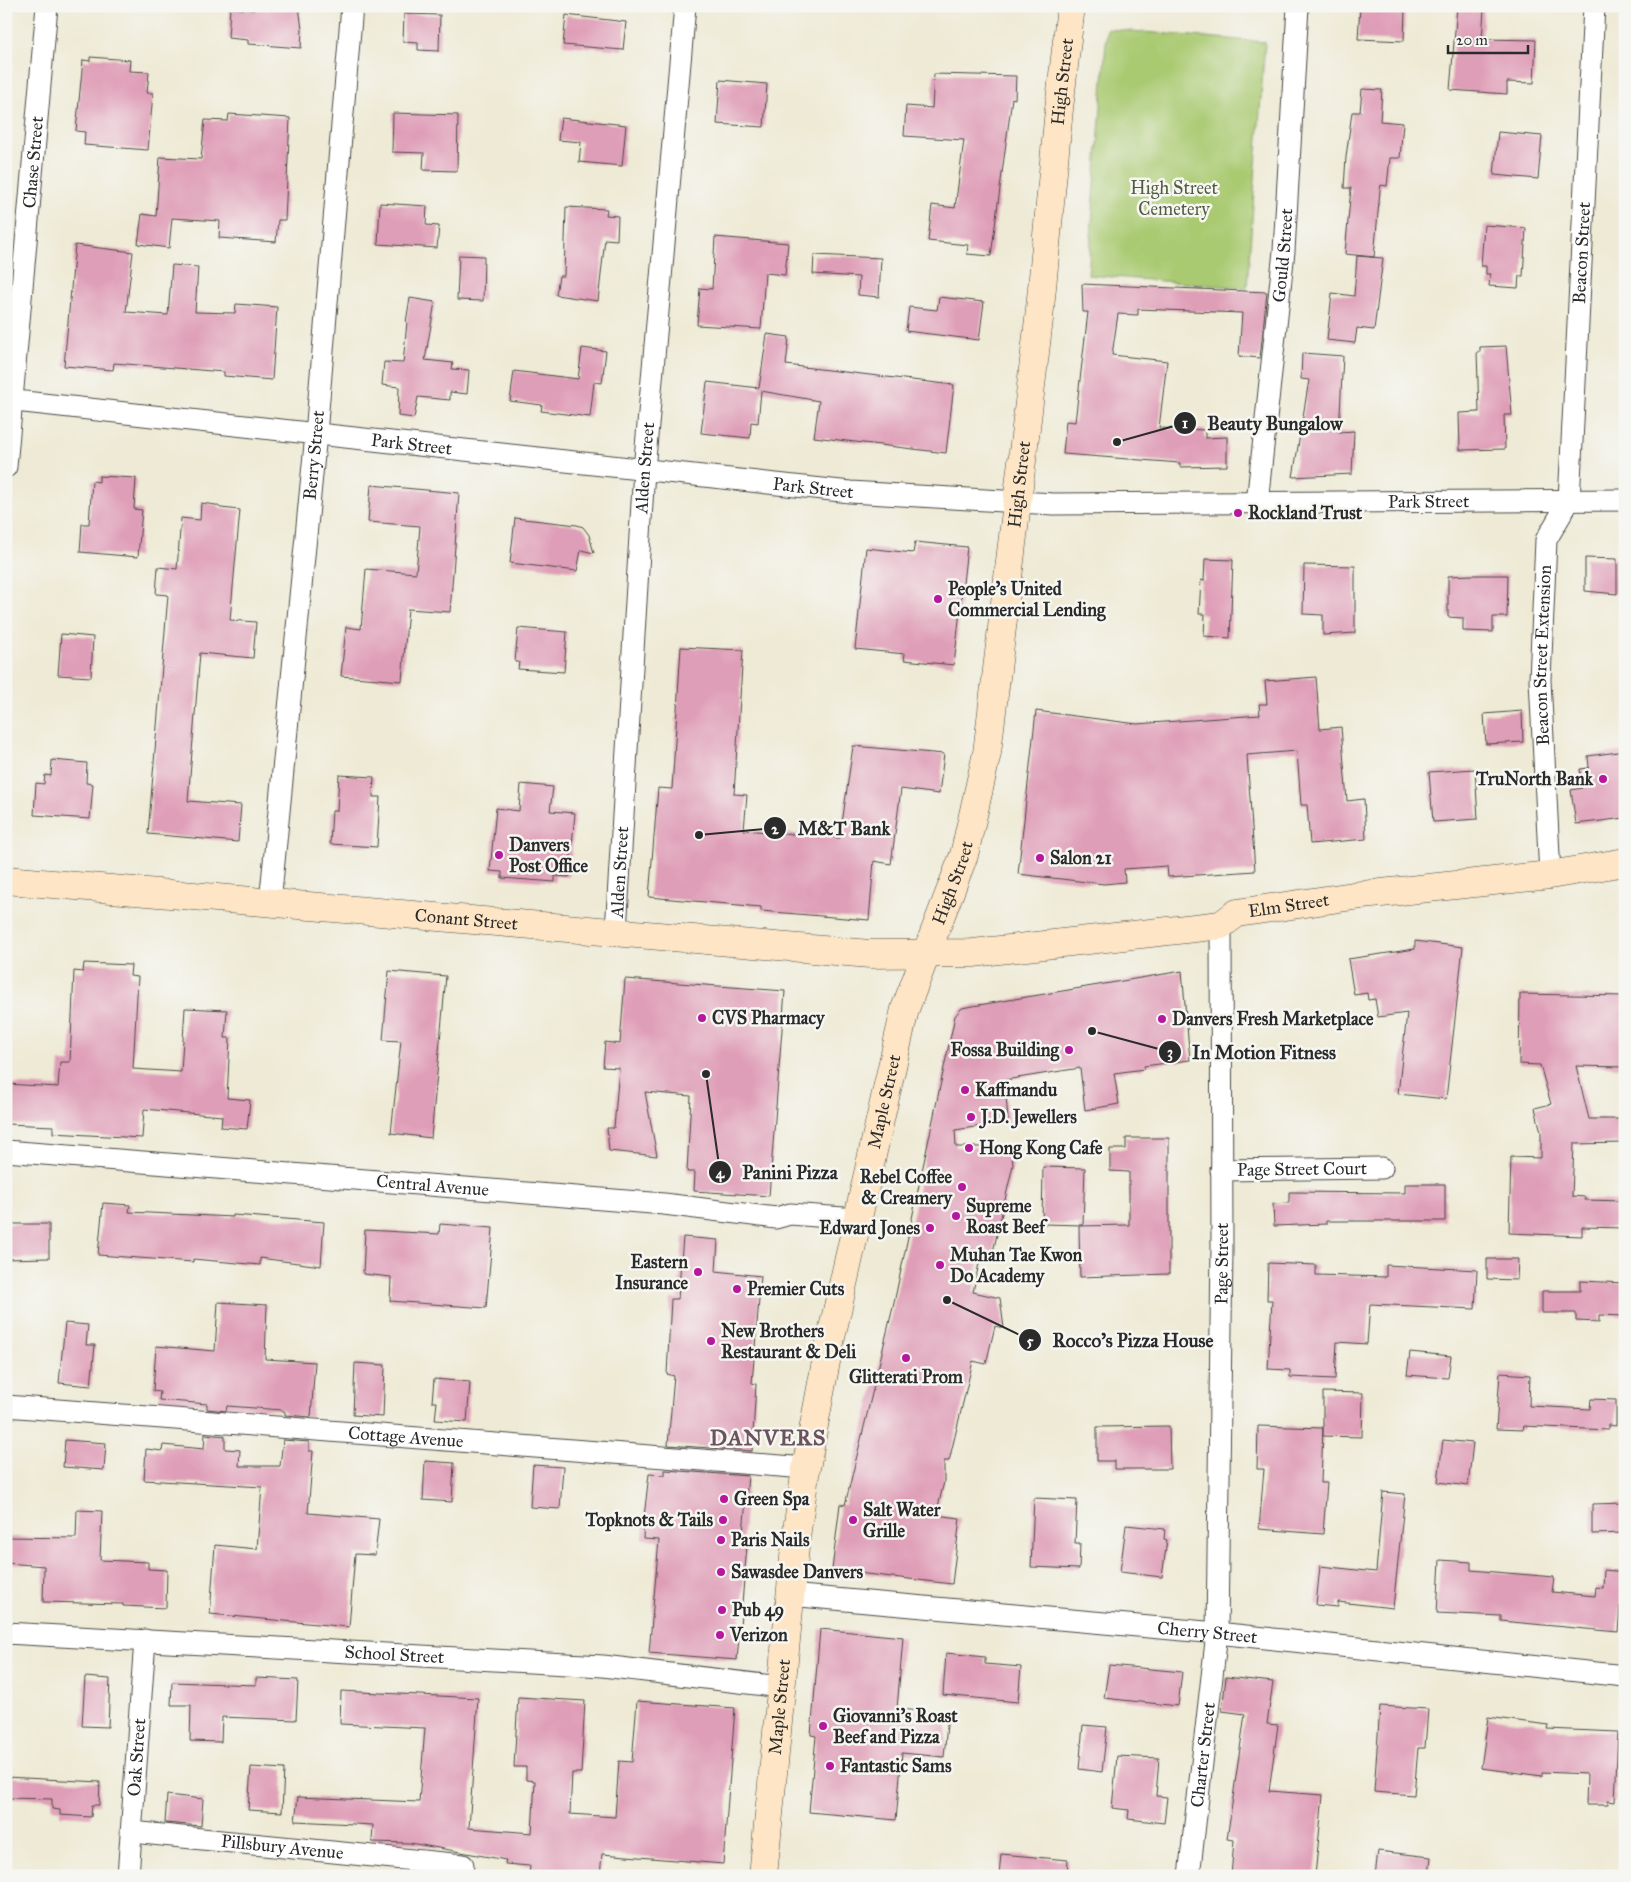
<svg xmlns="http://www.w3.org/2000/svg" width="1631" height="1882" font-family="'IM FELL Great Primer',serif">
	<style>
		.green { fill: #aaca72; stroke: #6a7a4e }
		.building { fill: #df9eb7 }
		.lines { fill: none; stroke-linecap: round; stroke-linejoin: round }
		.street-casing { stroke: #484844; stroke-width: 23 }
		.secondary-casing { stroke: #484844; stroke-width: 29 }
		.street { stroke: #fff; stroke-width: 21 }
		.secondary { stroke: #fde5c5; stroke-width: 28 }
		.poi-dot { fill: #b5179e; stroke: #f6f6f2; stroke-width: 2 }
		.labels { text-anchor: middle; stroke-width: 5; stroke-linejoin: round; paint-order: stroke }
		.street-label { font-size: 18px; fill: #2b2b2b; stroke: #f6f6f2 }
		.park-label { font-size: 18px; fill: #515b40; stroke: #f6f6f2 }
		.poi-label { font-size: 18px; font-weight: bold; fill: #2b2b2b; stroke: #f6f6f2; text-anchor: start }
		.district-label { font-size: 22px; font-weight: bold; letter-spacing: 1px; fill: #6a535c; stroke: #f6f6f2 }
		.leader { fill: none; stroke: #2b2b2b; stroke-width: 2 }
		.callout-dot { fill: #2b2b2b; stroke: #f6f6f2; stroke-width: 2 }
		.mark-label { font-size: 15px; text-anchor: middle; font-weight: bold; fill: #fff }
		.callout-label { font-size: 19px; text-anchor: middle; font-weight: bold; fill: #2b2b2b; stroke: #f6f6f2; stroke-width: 5; stroke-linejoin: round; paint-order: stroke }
	</style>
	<rect width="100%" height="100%" fill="#f6f6f2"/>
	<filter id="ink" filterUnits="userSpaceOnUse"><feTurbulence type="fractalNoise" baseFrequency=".02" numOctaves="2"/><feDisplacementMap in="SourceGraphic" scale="10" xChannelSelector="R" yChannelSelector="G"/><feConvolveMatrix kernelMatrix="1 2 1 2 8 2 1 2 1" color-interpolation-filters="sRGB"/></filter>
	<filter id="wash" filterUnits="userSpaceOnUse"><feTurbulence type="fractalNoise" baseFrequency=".0096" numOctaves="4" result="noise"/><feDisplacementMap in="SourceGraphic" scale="20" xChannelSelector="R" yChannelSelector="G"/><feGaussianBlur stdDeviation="1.12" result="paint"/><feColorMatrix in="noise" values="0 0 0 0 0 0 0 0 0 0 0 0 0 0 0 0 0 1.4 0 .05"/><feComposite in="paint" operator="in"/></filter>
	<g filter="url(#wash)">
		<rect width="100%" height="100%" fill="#eeead5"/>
		<path class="green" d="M1107,29L1265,42L1247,288L1088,275Z"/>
		<g id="blocks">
			<path class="building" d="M255,6H299L302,30L301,48L248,44V40L228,38L230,8L254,10Z
				M1360,6L1405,8L1404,41L1358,39Z
				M1457,7L1484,9L1482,39L1536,40L1534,83L1507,82V94L1450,90Z
				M404,14L440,15L439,51L418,50V43L403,42Z
				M566,15L626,22L623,50L563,45Z
				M90,57L130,60L129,71L149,72L147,93H153L148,150L84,145L85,132L76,131L83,60L90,61Z
				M934,74L1016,76L1015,99L1012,98L991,256L967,254L968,245L928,241L932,205L955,208L964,140L904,136L906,106L932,108Z
				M720,80L767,84L764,127L717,124Z
				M1362,89L1382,90L1380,121L1403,123L1400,158H1390L1387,186L1381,185L1380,190L1374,257L1345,254L1351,188H1344L1346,157L1352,112H1360Z
				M393,113L458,115L457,171L423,170L424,153L392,152Z
				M229,114L290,118L285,220H278L276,242L219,238L220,221L172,218L169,248L138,244L142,214L156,216L160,157L201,159L205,120L228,121Z
				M561,118L626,125L622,166L579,162L581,142L558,140Z
				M1498,132L1542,136L1538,179L1494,175Z
				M380,203L427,206L426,225L439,226L437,248L378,244Z
				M566,207L607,209L606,215L618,216L617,240L605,239L598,301L556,295L559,276H564Z
				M1484,225L1526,228L1523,276H1519L1518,288L1489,286L1490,274H1486V266H1481Z
				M715,237L788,243L785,275L765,273L761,329L697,325L700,288L712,289Z
				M75,245L133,252L126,312L168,315L172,265L198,267L195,312L235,313L236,304L277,307L272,380L224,376V372L114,363L113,370L64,366Z
				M459,255L484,256L483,301L457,300Z
				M814,255L881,258L879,297L858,295L859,277L813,274Z
				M1357,256L1383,258L1374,330L1357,328L1355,343L1327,340L1332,293L1354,296Z
				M1082,284L1267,292L1260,358L1239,356L1242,313L1138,309V315L1118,314L1112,355L1167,361L1159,428L1205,430V438L1227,437V466L1180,467V463L1063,454L1066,421L1075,422L1088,312H1083Z
				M939,297L984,302L979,340L906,331L909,307L937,310Z
				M410,298L435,302L425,360L453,363L452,369L469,370L467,394L450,392V400L418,397L414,418L398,416L399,387L382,385L384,362L403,363L407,322H406Z
				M767,334L789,337L786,365L954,385L946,453L814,437L819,401L761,391L758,423L751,422L750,438L701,433L707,382L759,388Z
				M1506,346L1512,415H1504L1505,449L1460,450L1459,413L1479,412L1477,352H1480V347Z
				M582,348L606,351L602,383L594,382L590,417L541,411L542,405L510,401L514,371L578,379Z
				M1302,353L1343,356L1339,432L1354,431L1352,474L1293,477L1309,380L1301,379Z
				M99,476L136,478L134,509L142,510L138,557L80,552L82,524H89L92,481L99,482Z
				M371,485L459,493L450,612L408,609L402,681L341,676L346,627L361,629L366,569L416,573L420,526L368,522Z
				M201,503L216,505L221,508L240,510L230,620L256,622L253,658L200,653L188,801L241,805L238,842L148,834L168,595L156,594L158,567L177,569L181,518L200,520Z
				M515,518L577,525L583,527L589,535L594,553L581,550L577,571L510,563Z
				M915,542L967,547L954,665L904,660L905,654L855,649L866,548L913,553Z
				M1585,558L1617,559V594L1585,591Z
				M1205,559L1233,560L1230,638L1204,636L1205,614H1199L1201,580L1204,581Z
				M1304,565L1355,566V633L1323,635V615L1303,614Z
				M1472,575H1508L1507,617H1493V632L1463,631V618L1448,617V576Z
				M518,628L567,632L564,672L518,669L519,662H515Z
				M61,634L93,637L91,677L58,675Z
				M681,647L743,650L734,794L747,795L744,830L840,838L853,746L944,754L939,794L901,789L891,864L874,861L869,920L761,911V907L649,897L658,788L672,789Z
				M1316,677L1320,729L1341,727L1347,801L1364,799L1366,839L1310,844L1307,805H1301L1297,751L1247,755L1255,871L1168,877L1167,866L1124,869L1125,882L1104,884L1018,874L1036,711L1137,724L1260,715L1259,704H1267L1265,681Z
				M1522,711L1523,742L1486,744L1484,714Z
				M1625,751V818L1576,824L1571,790L1582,788L1580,769L1589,768L1588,756Z
				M52,760L87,763L86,783L93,784L90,819L34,815L36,783L44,784L45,775L51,776Z
				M1475,769L1478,819L1433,822L1429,772Z
				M339,775L374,777L373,797H380L377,847L330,844L332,811H337Z
				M521,784L553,787L550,811L575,813L569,877L555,876V882L502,878V872L490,871L496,808L519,811Z
				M1415,941L1463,947L1446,1099L1398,1094L1407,1013L1378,1017L1375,999L1368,1000L1367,993L1354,995L1348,959L1415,949Z
				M84,963L131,965L130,976L138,977L133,1069L181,1072L185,1008L227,1010L225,1038H230L227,1098L250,1100L247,1129L221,1127L222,1116L144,1109L142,1138L53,1133V1126L6,1124V1084L58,1087L60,1062H70L74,971L83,972Z
				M389,971L446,976L431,1138L391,1133L401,1041L383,1040Z
				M1182,971L1190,1060L1144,1066V1069L1114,1073L1119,1104L1085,1110L1080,1068L1005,1080L1008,1122L955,1130L956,1147H1011L1013,1165L993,1252L982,1249L973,1292L1000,1298L1004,1328L995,1326L986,1364L973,1361L949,1461H944V1482L936,1515L960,1518L952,1584L832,1570L840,1504L845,1505L894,1303L955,1016L962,1008L967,1007Z
				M625,979L785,991L769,1196L694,1191L695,1172H687L691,1096L645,1092L657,1156L609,1151L607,1128H614L619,1068L603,1067L605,1042L620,1044Z
				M1520,994L1625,996V1067L1576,1066L1589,1119H1625V1143L1574,1144L1572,1196L1585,1197V1200L1625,1201V1228L1582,1227V1236L1509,1233L1511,1157L1541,1158V1132L1535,1108L1551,1104L1540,1065L1519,1064Z
				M1126,1138H1169V1274L1080,1277L1079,1226L1129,1225V1172L1110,1171V1149H1126Z
				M1043,1167L1085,1168L1083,1225L1042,1224Z
				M1405,1184H1445V1221H1326V1224L1274,1226L1273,1204L1289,1203V1192L1405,1193Z
				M103,1203L130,1205L129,1212L233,1217V1215L324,1222L321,1266L260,1258V1265L193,1259V1262L98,1255Z
				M6,1224H49V1258L6,1259Z
				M440,1224L493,1228L486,1308L390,1301L391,1277L363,1274L365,1230L439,1234Z
				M683,1237L718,1240L716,1271L761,1276L752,1383L756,1384L752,1451L668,1445L674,1376L667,1374L671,1299H678Z
				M1487,1259H1518L1517,1280L1487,1279Z
				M1268,1263L1316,1265V1275L1386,1277V1265L1477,1270L1475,1309L1370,1304L1367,1344L1337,1342L1335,1379L1290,1377V1370L1268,1369L1272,1300H1267Z
				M1580,1281L1625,1283V1316L1599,1315V1322L1576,1321V1313H1542V1291H1580Z
				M218,1302L267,1305L265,1359L315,1362L311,1417L285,1415V1412L282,1410L227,1406L226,1411L207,1409V1404L159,1400L160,1392L153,1391L156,1346L215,1351Z
				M65,1323L88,1325L86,1345H95L91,1386L59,1383Z
				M1410,1352L1451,1356L1448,1378L1407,1375Z
				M355,1363L385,1365L383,1417L353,1415Z
				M1500,1373L1530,1375L1529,1406L1590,1409L1591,1399L1616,1400V1426L1608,1425V1430L1524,1426L1523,1430L1496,1429Z
				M434,1379L470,1382L467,1422L435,1420L437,1402H432Z
				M1323,1392L1363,1393L1362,1437L1323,1436Z
				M1169,1426L1170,1469H1114V1461H1097V1427Z
				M1258,1426L1323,1428L1321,1483H1327L1323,1534L1259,1529L1264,1469H1257Z
				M205,1434L225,1436V1449L240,1450L239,1466H280L283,1440L309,1442V1451H313L308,1513L379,1519L375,1555L355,1554L349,1627L210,1614L215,1545L257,1549L262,1487L144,1480L146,1449L162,1451L163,1445L204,1449Z
				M65,1440L106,1443L104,1470L63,1467Z
				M1443,1440L1473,1443L1468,1486L1438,1482Z
				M425,1461L454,1463L452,1502L423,1500Z
				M533,1465L563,1467L560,1509L530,1507Z
				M665,1470L748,1476L742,1545L747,1546L737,1660L649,1653L659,1540L643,1539L644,1517L649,1474L665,1475Z
				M1383,1492L1405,1494L1393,1608L1338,1602V1607L1316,1605L1320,1566L1376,1572Z
				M1034,1498L1077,1500L1075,1543H1080L1079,1569L1031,1567Z
				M1625,1503V1533L1592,1534V1504Z
				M77,1510L102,1511L100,1560L148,1562V1569L167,1570L166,1608L123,1606V1604L43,1602L44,1566L6,1563V1537L76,1538Z
				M1126,1525L1165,1529L1164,1539L1167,1540L1162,1577L1120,1572Z
				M1440,1560L1471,1562V1570L1554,1577L1552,1592L1595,1596L1596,1587L1603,1588L1604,1570L1625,1572V1608L1620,1607L1618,1632L1501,1621V1616L1437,1613Z
				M820,1629L903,1637L897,1709L948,1713L944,1757L902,1753L896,1820L809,1812L816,1736L811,1735Z
				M946,1653L985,1657V1664L1021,1667L1018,1702L943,1695Z
				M1109,1665L1182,1672L1178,1706L1104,1698Z
				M85,1677L110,1679L108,1727L82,1726Z
				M1226,1677L1273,1682L1267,1724L1278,1725L1269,1791L1323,1795L1315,1876H1231L1234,1840L1227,1839L1245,1714L1222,1711Z
				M256,1678L298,1680L296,1720L222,1717L221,1742L190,1741L191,1705H171L172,1682L256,1685Z
				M341,1691L478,1698L469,1828L532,1833L535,1781L526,1780V1767H514L518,1697L585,1701L581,1773H572L570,1814L615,1817L619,1761L632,1762L637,1701L735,1708L723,1864L602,1854L600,1876H529L530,1866L505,1864L506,1860L410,1843L372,1842L373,1825L295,1821L298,1797L419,1802L425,1728L340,1724Z
				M1380,1706L1428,1709L1425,1748H1418L1414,1795L1374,1792Z
				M1488,1717L1548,1725L1547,1729L1618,1732L1615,1802L1608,1801V1805H1586L1587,1774L1542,1772V1776L1481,1768Z
				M1083,1725L1107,1727L1102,1772L1079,1769Z
				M1117,1756L1159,1758L1156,1796L1167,1797L1164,1823L1128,1819L1129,1810L1112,1808Z
				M251,1767L284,1769L282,1812L248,1810Z
				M6,1777L100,1782L99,1805H92L91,1817L60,1815V1810L52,1809V1799L6,1798Z
				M167,1795L203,1799L201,1826L165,1823Z
				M1378,1851L1431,1857L1429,1876H1375Z
				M1001,1854L1068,1860L1067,1876H999Z"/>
		</g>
	</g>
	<g filter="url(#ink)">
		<use href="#blocks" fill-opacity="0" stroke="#484844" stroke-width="1"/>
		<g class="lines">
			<defs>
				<g id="street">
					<path id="s1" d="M6,400L850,492L1054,504L1625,500"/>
					<path id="s2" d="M6,467L47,6"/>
					<path id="s3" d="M1257,503L1284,251L1298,6"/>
					<path id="s4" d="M1550,875L1540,680L1546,540L1569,501L1594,6"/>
					<path id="s5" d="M270,903L316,434L352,6"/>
					<path id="s6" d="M616,931L644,470L685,6"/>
					<path id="s7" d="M6,1151L664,1204L776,1218L790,1214L857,1219"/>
					<path id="s8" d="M1221,1170L1382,1168"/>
					<path id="s9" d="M6,1406L806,1468"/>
					<path id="s10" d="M789,1595L1217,1633L1625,1676"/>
					<path id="s11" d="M6,1633L603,1666L781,1687"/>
					<path id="s12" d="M132,1832L463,1865"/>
					<path id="s13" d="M128,1876L145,1640"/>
					<path id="s14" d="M1189,1876L1217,1633L1222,1248L1221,925"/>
				</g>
				<g id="secondary">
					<path id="s15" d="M6,880L870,954L973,953L1221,925L1237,913L1353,896L1550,875L1625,862"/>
					<path id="s16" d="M763,1876L796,1537L806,1468L828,1351L905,1009L964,855L987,753L1039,319L1059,109L1071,6"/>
				</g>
			</defs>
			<use href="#street" class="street-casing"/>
			<use href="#secondary" class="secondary-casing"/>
			<use href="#street" class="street"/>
			<use href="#secondary" class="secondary"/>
		</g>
	</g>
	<g class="poi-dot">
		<circle cx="1238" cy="513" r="5"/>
		<circle cx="938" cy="599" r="5"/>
		<circle cx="1603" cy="779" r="5"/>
		<circle cx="499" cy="855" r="5"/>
		<circle cx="1040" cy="858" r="5"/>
		<circle cx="702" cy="1018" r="5"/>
		<circle cx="1162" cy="1019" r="5"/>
		<circle cx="1069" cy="1050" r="5"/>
		<circle cx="965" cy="1090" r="5"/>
		<circle cx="971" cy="1117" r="5"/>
		<circle cx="969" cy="1148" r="5"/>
		<circle cx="962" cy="1187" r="5"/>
		<circle cx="956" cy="1216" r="5"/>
		<circle cx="930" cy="1228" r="5"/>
		<circle cx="940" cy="1265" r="5"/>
		<circle cx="698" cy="1272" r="5"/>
		<circle cx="737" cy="1289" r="5"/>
		<circle cx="711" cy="1341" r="5"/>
		<circle cx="906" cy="1358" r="5"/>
		<circle cx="724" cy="1499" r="5"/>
		<circle cx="723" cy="1520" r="5"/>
		<circle cx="853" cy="1520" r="5"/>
		<circle cx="721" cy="1540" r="5"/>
		<circle cx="721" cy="1572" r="5"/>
		<circle cx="722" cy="1610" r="5"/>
		<circle cx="720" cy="1635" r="5"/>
		<circle cx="823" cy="1726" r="5"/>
		<circle cx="830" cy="1766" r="5"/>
	</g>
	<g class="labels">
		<g class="street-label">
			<text dy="6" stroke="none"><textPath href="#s16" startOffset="1825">High Street</textPath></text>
			<text dy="6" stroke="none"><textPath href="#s2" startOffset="306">Chase Street</textPath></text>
			<text dy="6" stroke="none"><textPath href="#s4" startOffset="629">Beacon Street</textPath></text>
			<text dy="6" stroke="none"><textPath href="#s3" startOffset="249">Gould Street</textPath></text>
			<text dy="6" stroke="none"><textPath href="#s1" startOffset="408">Park Street</textPath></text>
			<text dy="6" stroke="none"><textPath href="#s5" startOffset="450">Berry Street</textPath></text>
			<text dy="6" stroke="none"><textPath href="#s6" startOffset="464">Alden Street</textPath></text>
			<text dy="6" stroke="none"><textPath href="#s16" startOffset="1420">High Street</textPath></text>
			<text dy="6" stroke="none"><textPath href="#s1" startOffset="812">Park Street</textPath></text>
			<text dy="6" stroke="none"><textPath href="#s1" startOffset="1428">Park Street</textPath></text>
			<text dy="6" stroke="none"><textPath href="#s4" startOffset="220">Beacon Street Extension</textPath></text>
			<text dy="6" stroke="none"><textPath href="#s6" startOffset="59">Alden Street</textPath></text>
			<text dy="6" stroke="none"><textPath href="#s16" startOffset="1015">High Street</textPath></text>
			<text dy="6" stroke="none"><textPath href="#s15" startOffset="1292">Elm Street</textPath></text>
			<text dy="6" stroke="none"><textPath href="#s15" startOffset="462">Conant Street</textPath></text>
			<text dy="6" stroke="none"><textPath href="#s16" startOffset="785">Maple Street</textPath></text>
			<text dy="6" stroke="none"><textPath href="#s8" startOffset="81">Page Street Court</textPath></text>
			<text dy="6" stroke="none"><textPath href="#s7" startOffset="428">Central Avenue</textPath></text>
			<text dy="6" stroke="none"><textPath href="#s14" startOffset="614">Page Street</textPath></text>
			<text dy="6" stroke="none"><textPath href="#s9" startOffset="401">Cottage Avenue</textPath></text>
			<text dy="6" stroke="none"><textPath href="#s10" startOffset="420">Cherry Street</textPath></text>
			<text dy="6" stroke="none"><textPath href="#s11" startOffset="389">School Street</textPath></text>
			<text dy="6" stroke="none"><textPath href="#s16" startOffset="170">Maple Street</textPath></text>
			<text dy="6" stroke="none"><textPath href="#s14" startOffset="122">Charter Street</textPath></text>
			<text dy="6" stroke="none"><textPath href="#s13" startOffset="119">Oak Street</textPath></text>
			<text dy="6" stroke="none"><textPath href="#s12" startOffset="151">Pillsbury Avenue</textPath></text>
		</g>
		<g class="park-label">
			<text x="1174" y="194">High Street<tspan x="1174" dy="21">Cemetery</tspan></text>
		</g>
		<g class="poi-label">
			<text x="1248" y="519">Rockland Trust</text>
			<text x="948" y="595">People’s United<tspan x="948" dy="21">Commercial Lending</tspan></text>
			<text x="1593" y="785" text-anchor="end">TruNorth Bank</text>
			<text x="509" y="851">Danvers<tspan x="509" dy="21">Post Office</tspan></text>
			<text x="1050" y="864">Salon 21</text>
			<text x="712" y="1024">CVS Pharmacy</text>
			<text x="1172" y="1025">Danvers Fresh Marketplace</text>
			<text x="1059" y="1056" text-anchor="end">Fossa Building</text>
			<text x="975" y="1096">Kaffmandu</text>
			<text x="981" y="1123">J.D. Jewellers</text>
			<text x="979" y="1154">Hong Kong Cafe</text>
			<text x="952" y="1183" text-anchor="end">Rebel Coffee<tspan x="952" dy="21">&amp; Creamery</tspan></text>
			<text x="966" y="1212">Supreme<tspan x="966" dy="21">Roast Beef</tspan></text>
			<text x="920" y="1234" text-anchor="end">Edward Jones</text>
			<text x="950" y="1261">Muhan Tae Kwon<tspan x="950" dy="21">Do Academy</tspan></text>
			<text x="688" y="1268" text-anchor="end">Eastern<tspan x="688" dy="21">Insurance</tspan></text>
			<text x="747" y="1295">Premier Cuts</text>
			<text x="721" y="1337">New Brothers<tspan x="721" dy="21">Restaurant &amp; Deli</tspan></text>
			<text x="906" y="1383" text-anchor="middle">Glitterati Prom</text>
			<text x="734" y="1505">Green Spa</text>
			<text x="863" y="1516">Salt Water<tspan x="863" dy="21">Grille</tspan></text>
			<text x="713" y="1526" text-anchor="end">Topknots &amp; Tails</text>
			<text x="731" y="1546">Paris Nails</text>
			<text x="731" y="1578">Sawasdee Danvers</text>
			<text x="732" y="1616">Pub 49</text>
			<text x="730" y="1641">Verizon</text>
			<text x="833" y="1722">Giovanni’s Roast<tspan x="833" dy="21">Beef and Pizza</tspan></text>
			<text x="840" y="1772">Fantastic Sams</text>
		</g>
		<g class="district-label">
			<text x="768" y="1445">DANVERS</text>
		</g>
	</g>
	<path class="leader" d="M1117 442L1185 423M699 835L775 828M1092 1031L1170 1052M706 1074L720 1172M947 1300L1030 1340"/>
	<g class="callout-dot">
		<circle cx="1117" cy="442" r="5"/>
		<circle cx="699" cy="835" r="5"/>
		<circle cx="1092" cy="1031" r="5"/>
		<circle cx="706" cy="1074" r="5"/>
		<circle cx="947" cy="1300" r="5"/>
		<circle cx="1185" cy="423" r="12"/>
		<circle cx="775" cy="828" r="12"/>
		<circle cx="1170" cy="1052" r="12"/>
		<circle cx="720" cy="1172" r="12"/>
		<circle cx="1030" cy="1340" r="12"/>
	</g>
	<g class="mark-label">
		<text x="1185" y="428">1</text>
		<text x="775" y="834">2</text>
		<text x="1170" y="1057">3</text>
		<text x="720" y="1178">4</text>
		<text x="1030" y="1346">5</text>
	</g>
	<g class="callout-label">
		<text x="1275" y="430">Beauty Bungalow</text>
		<text x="844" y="835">M&amp;T Bank</text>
		<text x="1264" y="1059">In Motion Fitness</text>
		<text x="790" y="1179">Panini Pizza</text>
		<text x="1133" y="1347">Rocco's Pizza House</text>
	</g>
	<rect width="1631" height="1882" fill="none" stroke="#f6f6f2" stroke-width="25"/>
	<path d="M1448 45v8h80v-8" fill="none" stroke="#2b2b2b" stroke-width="2.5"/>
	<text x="1456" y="45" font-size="15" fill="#2b2b2b" stroke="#f6f6f2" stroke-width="4" paint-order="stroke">20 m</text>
</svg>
